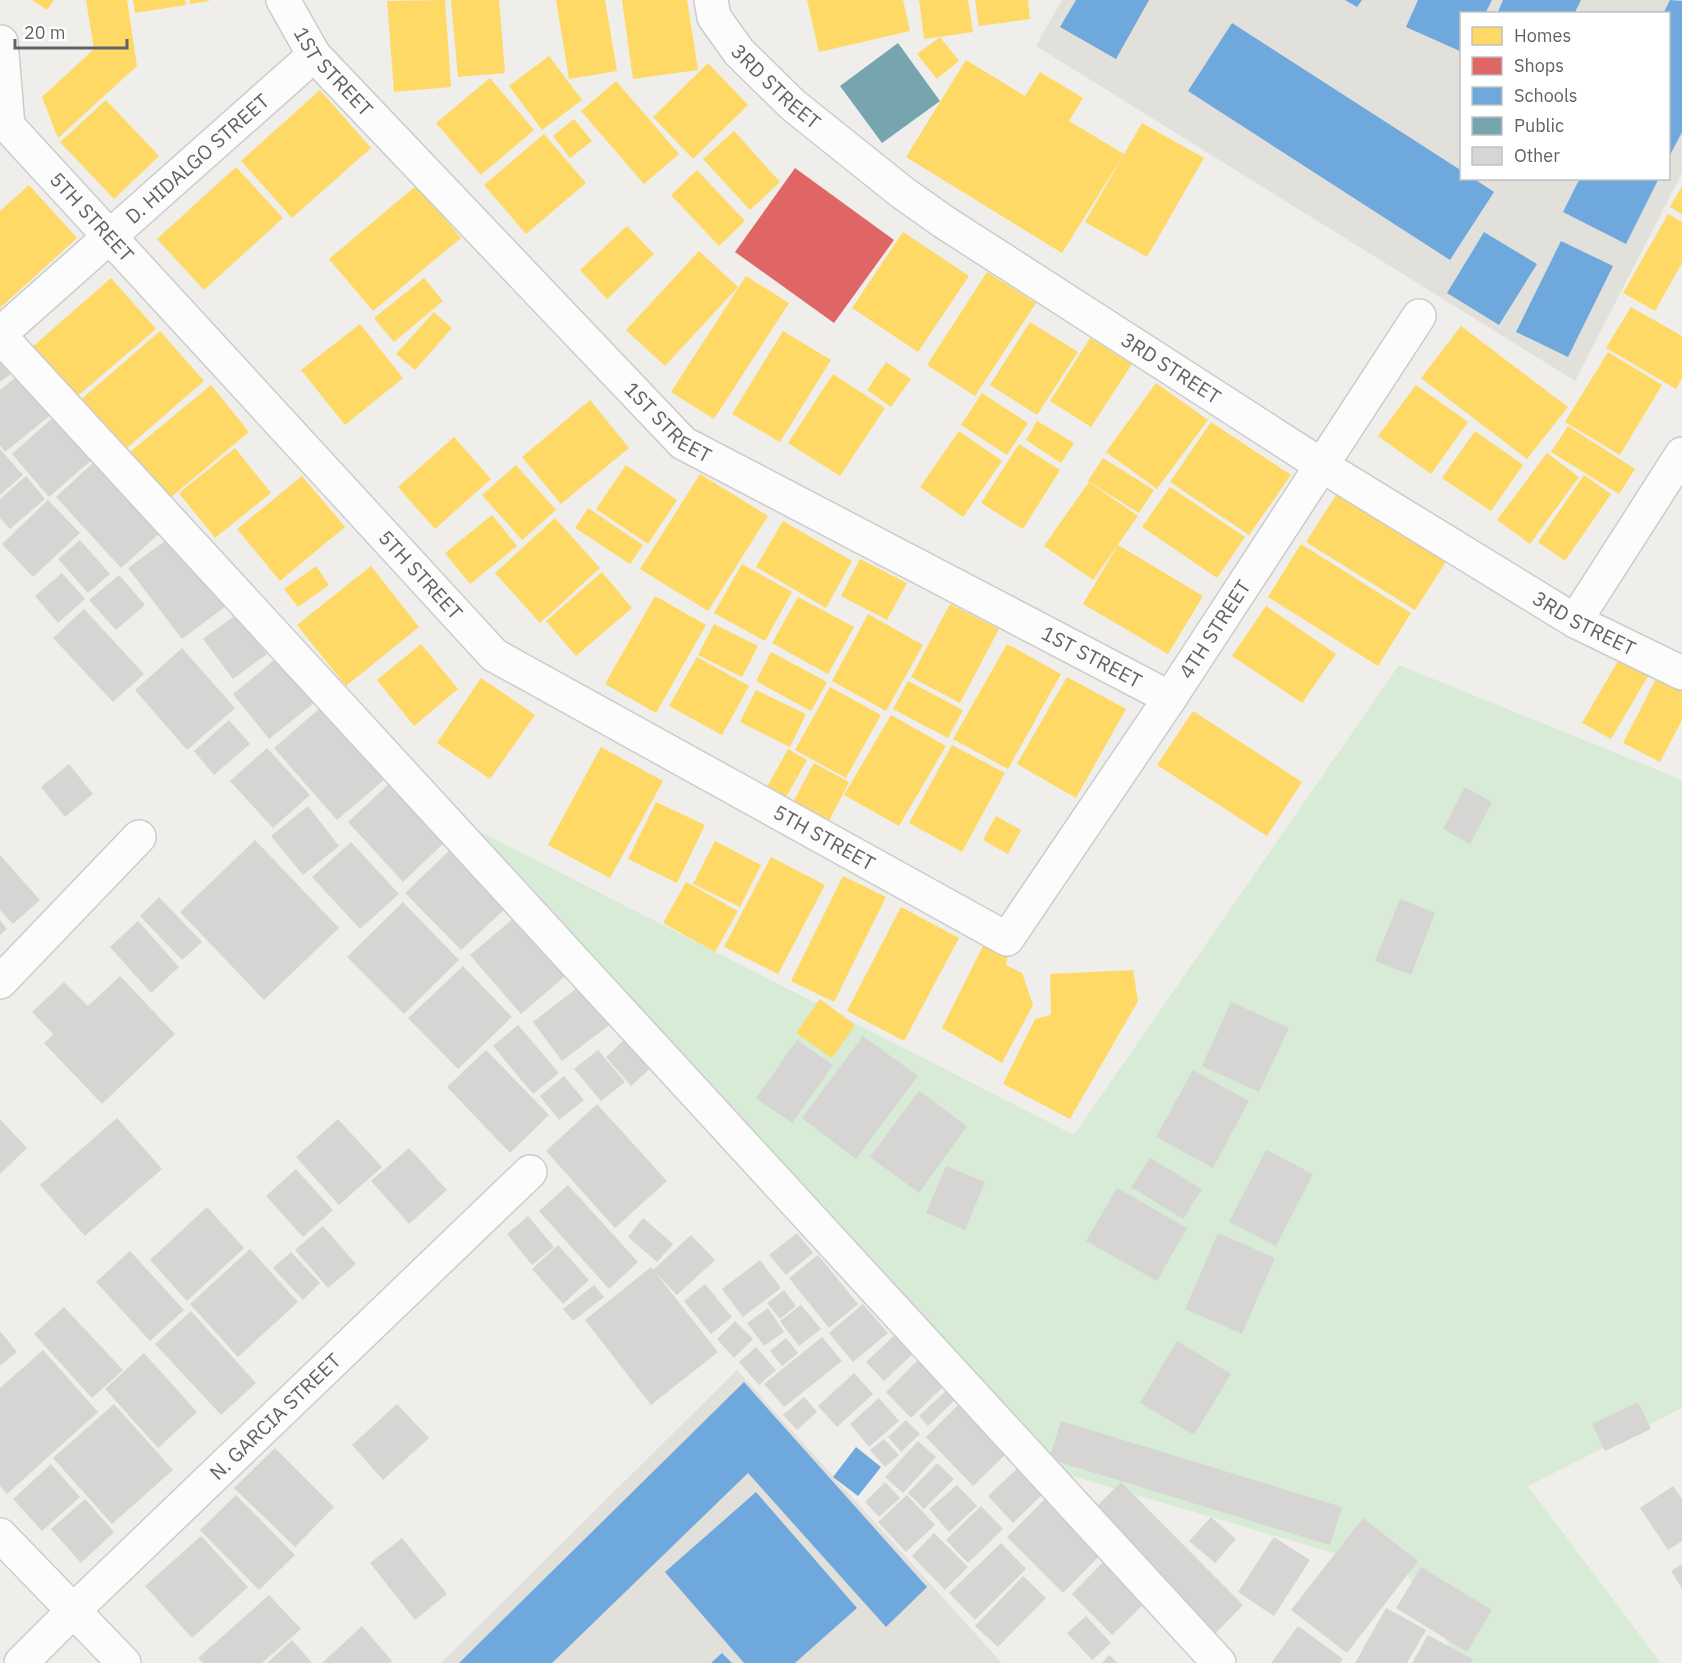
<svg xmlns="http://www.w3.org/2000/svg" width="1682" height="1663" font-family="'IBM Plex Sans',sans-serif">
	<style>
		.education { fill: #e2e0da; fill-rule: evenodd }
		.green { fill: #d8ebd6 }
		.homes { fill: #ffd966 }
		.shops { fill: #e06666 }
		.schools { fill: #6fa8dc }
		.public { fill: #76a5af }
		.building { fill: #d6d5d3 }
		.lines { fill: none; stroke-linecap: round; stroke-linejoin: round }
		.minor-casing { stroke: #cbcccc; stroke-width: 36 }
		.minor { stroke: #fdfcfc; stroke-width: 33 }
		.labels { text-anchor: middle; stroke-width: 6; stroke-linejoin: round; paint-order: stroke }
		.street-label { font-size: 20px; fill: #5f6368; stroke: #fff }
	</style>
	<rect width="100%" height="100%" fill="#efeeea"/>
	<path class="education" d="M1062,0H1682V173L1575,381L1036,46ZM1462,14H1668V178H1462Z
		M737,1370L1002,1663H441Z"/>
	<path class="green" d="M1399,665L1682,780V1408L1528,1486L1661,1663H1459L1408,1575L1038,1466L463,823L1074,1135Z"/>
	<path class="homes" d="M32,0H54L47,10Z
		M86,0H127L137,66L58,138L42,97L94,49Z
		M133,0H185L186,5L135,13Z
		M190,0H209V1L190,4Z
		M445,0L451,87L394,92L387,1Z
		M451,0H499L505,73L458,77Z
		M556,0H605L617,71L569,79Z
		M622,0H687L698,70L633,79Z
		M807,0H903L910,31L819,52Z
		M919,0H968L973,32L924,39Z
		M975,0H1028L1030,19L979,26Z
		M940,37L959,61L937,79L917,54Z
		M549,56L582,100L542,130L509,86Z
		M966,60L1025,96L1040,72L1083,98L1069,121L1124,154L1062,253L906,157Z
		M708,63L748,105L693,159L653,117Z
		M490,78L534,130L481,175L436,123Z
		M616,81L679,154L644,184L581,111Z
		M320,90L371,148L292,218L241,161Z
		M106,100L159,156L114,199L60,142Z
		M574,119L592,141L570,158L553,136Z
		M1142,123L1204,158L1147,257L1085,222Z
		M734,131L780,182L750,210L703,159Z
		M544,134L586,183L526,234L484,185Z
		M236,167L283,218L204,290L157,239Z
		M697,170L745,221L719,246L671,195Z
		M29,185L77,238L0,308V211Z
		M417,185L461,238L373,311L329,259Z
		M1682,186V214L1670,207Z
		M1668,214L1682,222V263L1655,311L1623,293Z
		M627,226L654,254L607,299L580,270Z
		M903,232L969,276L918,352L852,308Z
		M699,251L738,287L665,366L626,330Z
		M987,272L1036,303L975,396L927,365Z
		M746,276L789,303L714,419L671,392Z
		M111,278L156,329L74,399L30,349Z
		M424,278L443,301L394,342L374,318Z
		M1631,307L1682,336V378L1676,389L1606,348Z
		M434,312L452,328L415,370L396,354Z
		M1030,322L1078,352L1037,415L990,385Z
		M360,324L403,378L345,425L301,370Z
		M1461,326L1568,407L1527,459L1421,378Z
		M160,331L204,381L121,453L77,403Z
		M783,331L831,360L780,442L732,414Z
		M1090,338L1132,364L1091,427L1050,401Z
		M1608,352L1662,385L1620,455L1565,422Z
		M886,362L911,379L891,407L867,390Z
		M833,374L885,408L840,476L788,443Z
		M1156,383L1208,420L1157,489L1106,452Z
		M211,385L249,432L164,503L125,456Z
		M1416,385L1468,422L1431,474L1378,436Z
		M982,393L1028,423L1007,455L961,425Z
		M590,400L629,448L561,504L522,457Z
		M1037,421L1074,443L1061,463L1026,440Z
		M1211,422L1291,475L1249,535L1170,482Z
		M1568,426L1635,469L1619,494L1551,452Z
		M959,431L1002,461L963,517L920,487Z
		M1475,431L1523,465L1491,511L1442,478Z
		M454,437L491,479L435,529L398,487Z
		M1019,444L1060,470L1023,529L981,503Z
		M235,448L271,493L215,538L179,493Z
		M1547,453L1579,477L1530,544L1497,520Z
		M1103,458L1154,490L1139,513L1088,481Z
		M516,465L556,510L522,540L482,495Z
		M626,465L677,500L648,544L596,509Z
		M700,474L768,516L708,611L640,569Z
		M1584,475L1611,494L1565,561L1538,542Z
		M302,476L345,527L280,581L237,529Z
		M1089,482L1138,516L1093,580L1044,546Z
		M1170,487L1245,537L1217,578L1142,527Z
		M1340,489L1449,557L1415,610L1306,542Z
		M588,508L643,545L630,564L575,528Z
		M492,515L517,546L470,584L445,553Z
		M555,518L600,568L540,623L495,573Z
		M783,521L852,561L826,608L756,567Z
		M1301,544L1411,613L1378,666L1268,597Z
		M1118,545L1203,596L1168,654L1083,604Z
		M860,559L907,583L887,620L841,596Z
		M742,564L792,592L765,641L714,613Z
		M316,566L329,585L298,607L284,589Z
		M371,566L419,627L346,686L297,625Z
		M602,572L632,608L576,656L546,621Z
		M655,596L706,625L656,713L605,684Z
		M798,597L854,627L828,674L772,643Z
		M950,604L999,629L960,703L911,677Z
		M1266,606L1336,654L1302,703L1232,656Z
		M868,614L923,645L886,711L832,681Z
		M714,624L758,646L742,677L698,655Z
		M421,644L458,689L414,726L377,680Z
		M1007,644L1061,674L1008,769L953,739Z
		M771,652L827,682L811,711L756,681Z
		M1622,654L1651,671L1611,739L1582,723Z
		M697,657L749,686L722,735L669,706Z
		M1658,675L1682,687V720L1660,762L1623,743Z
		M1067,677L1126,709L1076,798L1017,764Z
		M481,678L535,715L490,779L437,743Z
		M908,681L963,710L948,738L893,709Z
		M830,687L881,715L846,778L795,750Z
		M756,690L806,714L790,747L740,722Z
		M1193,711L1302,782L1267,836L1157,765Z
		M891,715L946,746L899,826L844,795Z
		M952,745L1005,773L962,852L909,823Z
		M601,747L663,781L610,878L548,845Z
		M788,749L807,760L786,797L767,787Z
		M814,763L849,782L828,823L792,804Z
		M656,802L705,825L677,883L628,859Z
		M996,816L1021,830L1008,854L983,840Z
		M715,841L761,865L740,907L693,884Z
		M771,857L825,885L778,974L724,947Z
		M843,876L886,897L834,1002L791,981Z
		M686,882L738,911L715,952L663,923Z
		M901,907L959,938L904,1041L847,1011Z
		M988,936L1009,947L1006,965L1022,973L1033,1005L1002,1063L942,1028Z
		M1133,970L1138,1001L1070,1119L1003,1084L1035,1019L1051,1015L1050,974Z
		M820,999L855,1025L832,1058L796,1033Z"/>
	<path class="shops" d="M795,168L894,240L834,323L735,252Z"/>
	<path class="schools" d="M1076,0H1149L1116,59L1060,27Z
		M1345,0H1362L1357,7Z
		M1418,0H1492L1485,14H1462V52L1406,27Z
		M1503,0H1581L1574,14H1497Z
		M1670,0L1682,1V132L1668,159V14H1663Z
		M1232,23L1462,171V178H1473L1494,192L1450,260L1188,91Z
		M1580,178H1659L1626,244L1563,212Z
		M1484,232L1537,264L1499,325L1447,293Z
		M1561,241L1613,266L1568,357L1516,332Z
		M744,1382L927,1587L886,1627L748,1473L552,1663H459Z
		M856,1447L881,1467L858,1496L833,1477Z
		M756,1492L857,1608L795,1663H744L665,1572Z
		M722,1653L732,1663H711Z"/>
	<path class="public" d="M898,43L940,101L882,143L840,86Z"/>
	<path class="building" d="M2,362L11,374L0,382V363Z
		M20,374L52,414L5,452L0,445V390Z
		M57,414L95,457L49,497L12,454Z
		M0,449L23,475L0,495Z
		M96,460L161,532L121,568L56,497Z
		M26,476L45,499L10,529L0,518V499Z
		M48,500L80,533L33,577L2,544Z
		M173,535L226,606L182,639L128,568Z
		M80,540L110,574L88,593L58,559Z
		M62,573L85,599L58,623L35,596Z
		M119,575L145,605L116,630L89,600Z
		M84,609L144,674L113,702L53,638Z
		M237,614L267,654L233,679L203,639Z
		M182,648L235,708L187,750L135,690Z
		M279,656L315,702L269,739L233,694Z
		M321,707L384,780L337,820L274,748Z
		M229,720L250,744L214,775L194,751Z
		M267,748L310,795L273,828L230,781Z
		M69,764L93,794L65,817L41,787Z
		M392,781L447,840L403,882L348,822Z
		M1465,787L1492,802L1470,844L1443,829Z
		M308,806L339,846L303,875L271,836Z
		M255,840L339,928L264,1000L180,912Z
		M351,842L399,894L360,929L312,877Z
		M453,847L509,905L461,950L405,893Z
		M0,855L40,900L13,924L0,910Z
		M159,897L202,942L182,960L140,916Z
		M1400,899L1435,913L1411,975L1375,961Z
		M403,902L459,960L404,1014L347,957Z
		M520,913L570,972L521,1014L470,955Z
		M0,920L7,929L0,935Z
		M138,921L179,967L151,993L110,947Z
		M463,966L512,1017L458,1069L408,1018Z
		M120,976L175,1034L102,1104L44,1043L53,1034L32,1012L64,982L88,1006Z
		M582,984L612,1023L562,1061L533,1022Z
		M1231,1002L1289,1028L1259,1092L1202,1066Z
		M518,1025L559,1073L533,1094L493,1046Z
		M863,1036L918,1076L856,1159L802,1118Z
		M627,1037L653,1066L631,1086L606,1057Z
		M797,1040L833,1065L792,1123L756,1098Z
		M486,1050L549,1115L510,1153L447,1087Z
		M598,1050L625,1082L601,1101L574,1069Z
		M1193,1070L1249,1101L1213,1168L1156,1137Z
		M564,1076L584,1100L559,1120L540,1096Z
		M919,1091L967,1126L919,1193L870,1157Z
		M597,1104L667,1181L615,1228L546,1151Z
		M117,1118L162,1169L85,1236L40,1185Z
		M0,1119L27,1148L0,1174Z
		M338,1119L382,1167L339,1205L296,1157Z
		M409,1148L447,1190L409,1224L371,1181Z
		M1266,1150L1313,1174L1276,1246L1229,1222Z
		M1150,1158L1202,1189L1183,1219L1131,1187Z
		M946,1166L985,1182L965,1230L926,1213Z
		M296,1169L333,1210L303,1237L266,1196Z
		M568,1185L638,1262L609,1289L539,1211Z
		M1117,1188L1187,1228L1157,1281L1086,1241Z
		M207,1207L244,1248L187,1301L150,1260Z
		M528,1216L554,1247L532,1265L507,1234Z
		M643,1218L673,1244L657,1262L628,1237Z
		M323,1226L356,1264L328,1288L295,1250Z
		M797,1233L813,1253L786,1275L769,1255Z
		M1218,1233L1275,1258L1242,1334L1185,1309Z
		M691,1235L715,1260L677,1295L653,1270Z
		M558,1245L589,1280L563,1304L532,1269Z
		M250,1249L298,1302L238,1357L190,1304Z
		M130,1251L184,1310L150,1341L96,1282Z
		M291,1252L320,1283L303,1300L273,1268Z
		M818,1255L858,1304L829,1328L789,1278Z
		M760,1260L781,1288L743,1317L722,1289Z
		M651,1267L718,1352L651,1405L585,1320Z
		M705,1284L732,1317L711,1334L684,1301Z
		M594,1285L604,1297L573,1321L563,1309Z
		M784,1290L796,1306L780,1319L767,1303Z
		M863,1304L888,1333L853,1362L829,1333Z
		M801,1305L821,1329L799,1346L780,1321Z
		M64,1307L123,1370L92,1398L34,1334Z
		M768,1308L784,1332L764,1346L747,1323Z
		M191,1311L256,1383L221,1415L155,1344Z
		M735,1321L753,1339L734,1358L717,1339Z
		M0,1331L17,1352L0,1366Z
		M897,1333L915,1352L884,1381L866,1362Z
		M822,1337L842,1361L784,1407L764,1384Z
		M786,1338L798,1353L782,1366L770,1351Z
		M1177,1341L1231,1374L1194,1435L1140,1403Z
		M756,1347L776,1370L759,1385L739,1362Z
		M43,1350L98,1412L7,1494L0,1486V1388Z
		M144,1353L197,1412L158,1448L105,1389Z
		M922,1356L948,1382L911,1418L886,1392Z
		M854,1373L873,1394L837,1427L818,1406Z
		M948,1389L957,1398L928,1426L919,1416Z
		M804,1397L817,1412L797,1430L783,1415Z
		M879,1398L899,1421L869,1447L850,1424Z
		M964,1399L1012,1448L973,1486L926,1437Z
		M1638,1402L1651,1429L1605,1451L1592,1424Z
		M114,1404L173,1470L112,1524L53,1458Z
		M397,1404L429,1438L383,1480L352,1445Z
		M906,1420L920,1434L901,1452L888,1437Z
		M1061,1421L1342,1507L1330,1545L1049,1459Z
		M884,1439L899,1455L885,1467L870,1450Z
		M918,1441L936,1457L903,1493L885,1477Z
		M275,1448L334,1507L295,1547L234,1488Z
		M937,1463L954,1479L924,1509L908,1493Z
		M51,1464L80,1497L42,1531L13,1499Z
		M1022,1464L1047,1490L1013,1523L988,1496Z
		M885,1482L900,1498L879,1517L865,1502Z
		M1121,1482L1243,1605L1214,1635L1092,1511Z
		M957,1485L977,1506L949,1532L929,1509Z
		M1673,1486L1682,1499V1541L1668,1550L1640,1508Z
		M1052,1492L1108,1547L1063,1593L1007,1537Z
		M236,1495L295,1555L259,1590L200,1530Z
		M907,1495L935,1525L906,1552L878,1522Z
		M85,1499L114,1532L81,1563L51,1529Z
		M981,1506L1003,1529L968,1563L946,1540Z
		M1211,1517L1236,1539L1215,1563L1189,1541Z
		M1363,1518L1418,1561L1347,1653L1291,1610Z
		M934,1533L968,1567L945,1590L912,1556Z
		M201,1536L248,1587L192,1638L145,1586Z
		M1274,1537L1310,1560L1274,1616L1238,1592Z
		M402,1538L447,1594L415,1620L370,1563Z
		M1001,1543L1026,1569L975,1620L949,1593Z
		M1107,1558L1148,1600L1112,1635L1072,1594Z
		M1682,1564V1589L1671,1571Z
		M1421,1567L1492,1610L1467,1652L1396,1608Z
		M1023,1576L1046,1598L998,1647L975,1626Z
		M269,1595L301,1629L262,1663H203L198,1658Z
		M1386,1608L1426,1630L1407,1663H1355Z
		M1086,1616L1111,1643L1092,1660L1067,1633Z
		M362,1626L392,1661L390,1663H322Z
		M1298,1626L1343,1659L1340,1663H1271Z
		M1428,1635L1473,1659L1471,1663H1412Z
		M292,1640L312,1663H267Z
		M1109,1655L1118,1663H1102Z"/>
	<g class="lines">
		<defs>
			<g id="minor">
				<path id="s1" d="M283,0L314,55L683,443L1170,698"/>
				<path id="s2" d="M711,0L714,17L739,52L793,105L903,193L944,222L1321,465L1575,621L1682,673"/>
				<path id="s3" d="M1,42L8,126L494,655L1007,939L1170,698L1419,316"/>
				<path id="s4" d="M0,334L314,55"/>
				<path d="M0,336L1219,1663"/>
				<path d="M1575,621L1682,454"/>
				<path d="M0,982L139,837"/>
				<path d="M0,1535L124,1663"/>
				<path id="s5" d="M21,1663L74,1610L530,1172"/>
			</g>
		</defs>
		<use href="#minor" class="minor-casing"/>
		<use href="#minor" class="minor"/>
	</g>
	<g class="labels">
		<g class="street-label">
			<text dy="7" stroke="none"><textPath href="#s1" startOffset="88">1ST STREET</textPath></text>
			<text dy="7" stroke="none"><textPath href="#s2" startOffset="111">3RD STREET</textPath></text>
			<text dy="7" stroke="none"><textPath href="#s4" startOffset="264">D. HIDALGO STREET</textPath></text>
			<text dy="7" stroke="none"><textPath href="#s3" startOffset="208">5TH STREET</textPath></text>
			<text dy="7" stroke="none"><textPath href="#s2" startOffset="597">3RD STREET</textPath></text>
			<text dy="7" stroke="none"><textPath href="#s1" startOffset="574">1ST STREET</textPath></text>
			<text dy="7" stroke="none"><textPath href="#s3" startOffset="694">5TH STREET</textPath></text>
			<text dy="7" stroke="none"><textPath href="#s2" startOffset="1083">3RD STREET</textPath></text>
			<text dy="7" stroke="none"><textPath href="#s3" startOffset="1762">4TH STREET</textPath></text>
			<text dy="7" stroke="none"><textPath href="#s1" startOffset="1060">1ST STREET</textPath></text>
			<text dy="7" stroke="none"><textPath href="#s3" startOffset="1180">5TH STREET</textPath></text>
			<text dy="7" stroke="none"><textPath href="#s5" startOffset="354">N. GARCIA STREET</textPath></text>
		</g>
	</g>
	<rect x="1460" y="12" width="210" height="168" fill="#ffffff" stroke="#bfc1c3" stroke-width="1.5"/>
	<rect x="1472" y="27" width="30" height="18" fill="#ffd966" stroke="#bfc1c3" stroke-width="1.5"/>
	<text x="1514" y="42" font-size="18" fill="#5f6368">Homes</text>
	<rect x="1472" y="57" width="30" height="18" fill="#e06666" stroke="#bfc1c3" stroke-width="1.5"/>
	<text x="1514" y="72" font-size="18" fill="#5f6368">Shops</text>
	<rect x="1472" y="87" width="30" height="18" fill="#6fa8dc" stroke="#bfc1c3" stroke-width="1.5"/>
	<text x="1514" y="102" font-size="18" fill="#5f6368">Schools</text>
	<rect x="1472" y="117" width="30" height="18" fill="#76a5af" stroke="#bfc1c3" stroke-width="1.5"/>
	<text x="1514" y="132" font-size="18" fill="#5f6368">Public</text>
	<rect x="1472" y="147" width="30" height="18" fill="#d6d5d3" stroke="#bfc1c3" stroke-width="1.5"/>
	<text x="1514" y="162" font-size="18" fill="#5f6368">Other</text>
	<path d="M15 39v9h112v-9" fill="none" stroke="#5f6368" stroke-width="3"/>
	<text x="24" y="39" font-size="18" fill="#5f6368" stroke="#ffffff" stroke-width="4.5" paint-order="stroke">20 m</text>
</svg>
